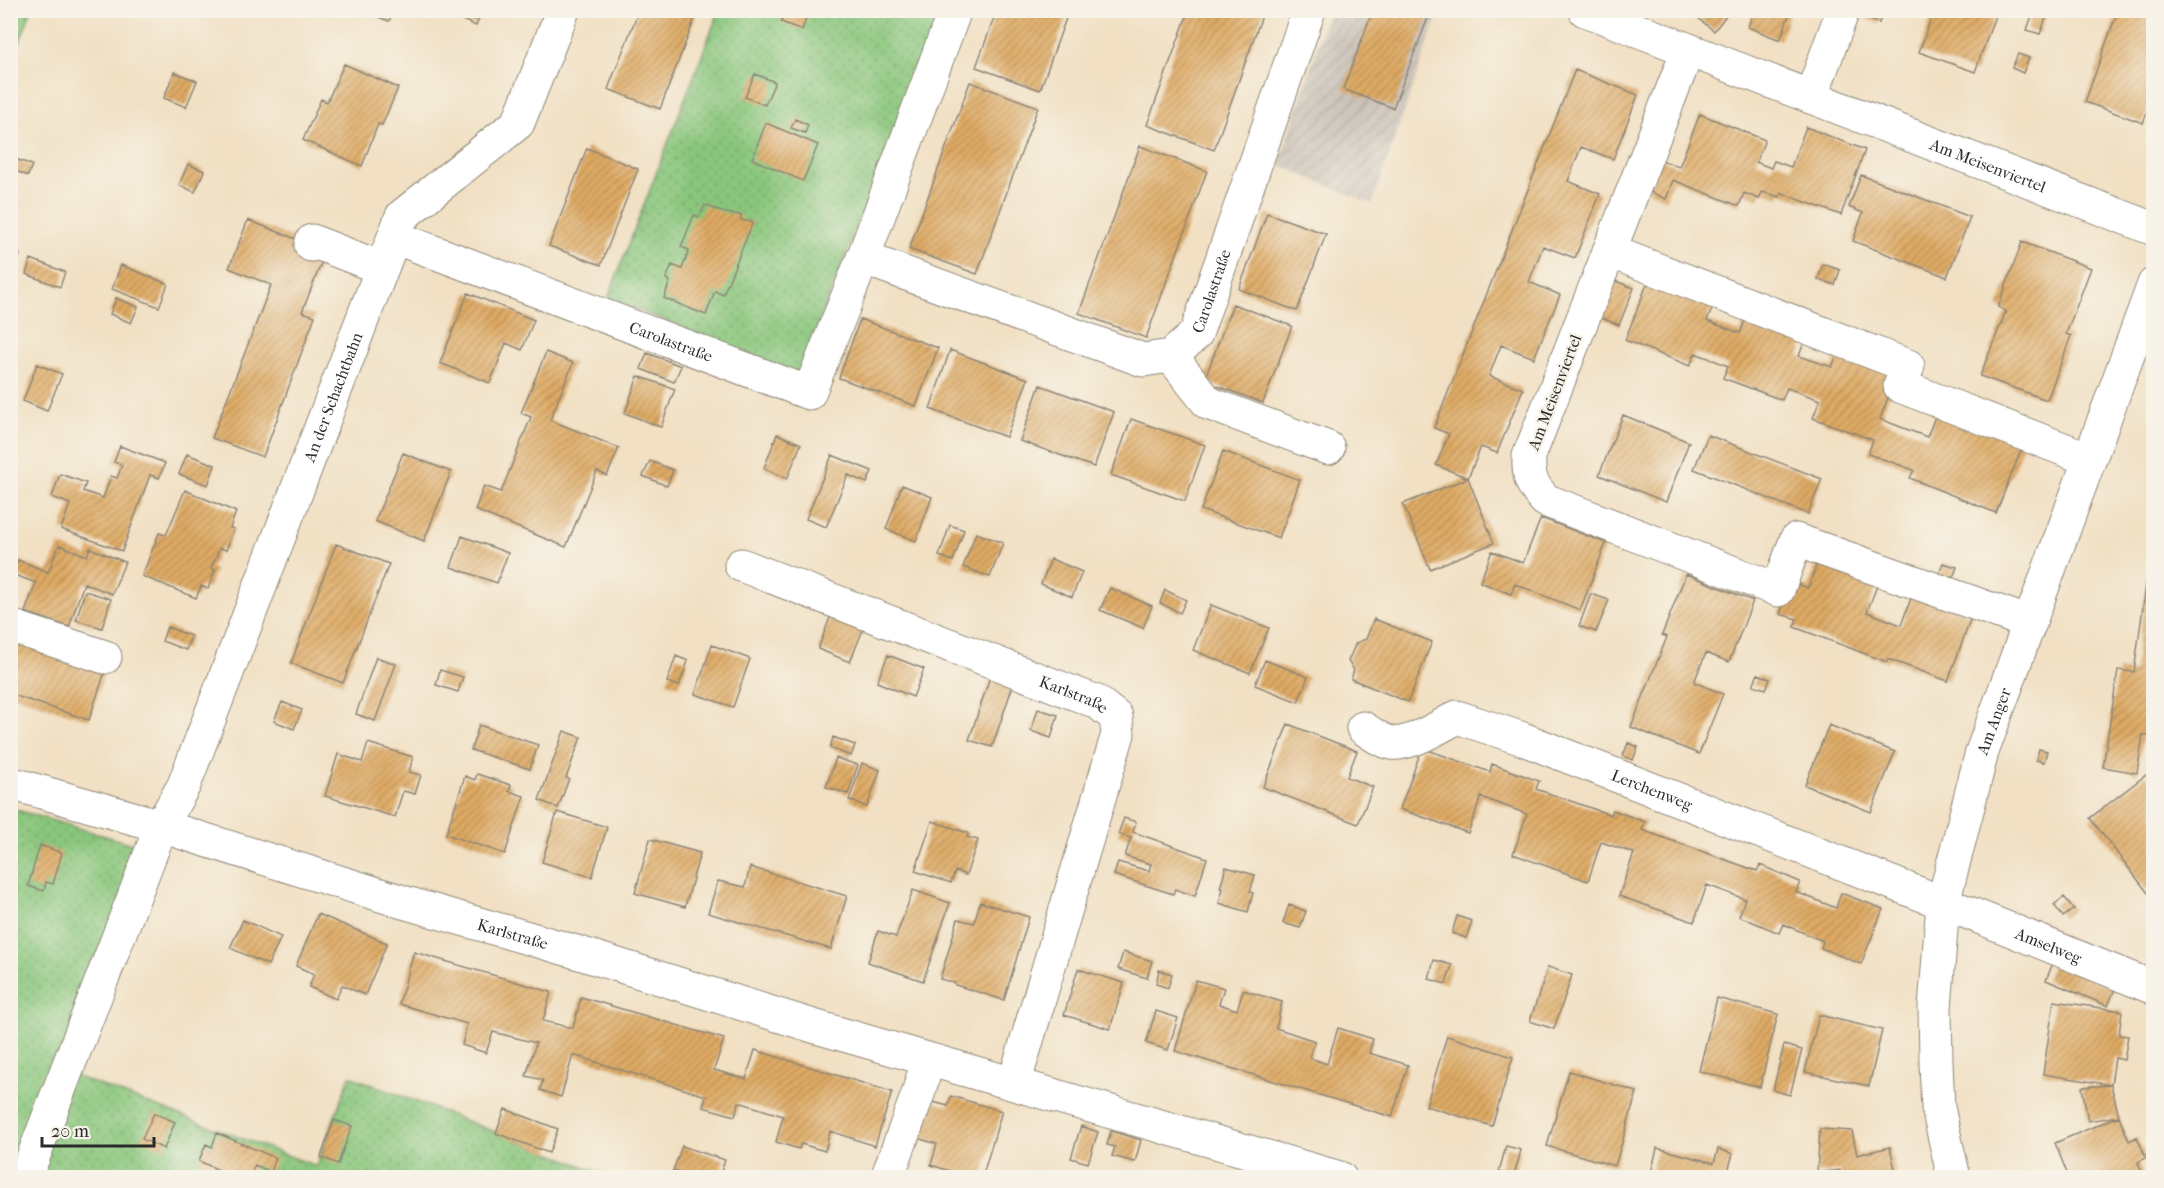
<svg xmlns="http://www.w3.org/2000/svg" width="2164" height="1188" font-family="'IM FELL French Canon',serif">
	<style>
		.industrial { fill: url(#industrial-furrows) }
		.garden { fill: url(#garden-dots); stroke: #5a7854; stroke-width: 1.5 }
		.building { fill: url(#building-hatch) }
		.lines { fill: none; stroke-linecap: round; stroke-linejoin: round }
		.minor-casing { stroke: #8e8677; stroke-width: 35 }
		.minor { stroke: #fff; stroke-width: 33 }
		.labels { text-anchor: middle; stroke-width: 4.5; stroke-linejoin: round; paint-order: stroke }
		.street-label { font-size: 16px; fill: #2b2b2b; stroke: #f7f3e8 }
	</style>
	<defs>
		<pattern id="industrial-furrows" width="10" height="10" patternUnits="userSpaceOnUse" patternTransform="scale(1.5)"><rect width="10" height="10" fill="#cbc2b8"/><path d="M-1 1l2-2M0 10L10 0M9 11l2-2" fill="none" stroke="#aea79e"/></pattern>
		<pattern id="garden-dots" width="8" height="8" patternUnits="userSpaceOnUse" patternTransform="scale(1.5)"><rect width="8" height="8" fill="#89c67c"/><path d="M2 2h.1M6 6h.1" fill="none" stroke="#70a166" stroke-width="1.8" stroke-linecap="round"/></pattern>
		<pattern id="building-hatch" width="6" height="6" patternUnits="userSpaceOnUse" patternTransform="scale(1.5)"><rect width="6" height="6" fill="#dfab65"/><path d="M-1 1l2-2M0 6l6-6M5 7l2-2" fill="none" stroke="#b58b53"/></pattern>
	</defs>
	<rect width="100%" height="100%" fill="#f7f3e8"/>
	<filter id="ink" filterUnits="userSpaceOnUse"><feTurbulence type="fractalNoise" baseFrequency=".0167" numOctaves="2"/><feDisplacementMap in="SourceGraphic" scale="12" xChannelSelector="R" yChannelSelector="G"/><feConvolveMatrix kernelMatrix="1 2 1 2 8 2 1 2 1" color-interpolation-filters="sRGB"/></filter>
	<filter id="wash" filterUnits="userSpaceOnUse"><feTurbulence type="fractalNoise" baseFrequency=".008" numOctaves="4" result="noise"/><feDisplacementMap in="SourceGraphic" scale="24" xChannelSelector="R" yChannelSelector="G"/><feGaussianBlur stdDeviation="1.35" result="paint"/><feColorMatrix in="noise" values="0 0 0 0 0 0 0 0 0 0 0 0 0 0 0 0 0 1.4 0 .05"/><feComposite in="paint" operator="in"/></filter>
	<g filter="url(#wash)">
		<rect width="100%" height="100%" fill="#f1e0c3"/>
		<path class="industrial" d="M1329,11H1439L1372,204L1279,165Z"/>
		<path class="garden" d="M11,10L31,11L11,66L10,11Z
			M719,11H943L798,374L608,298Z
			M10,808L163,853L75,1076L316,1166L350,1076L612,1177H11Z"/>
		<g id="blocks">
			<path class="building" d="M369,10H394L389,21L368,13Z
				M439,10H482L476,26Z
				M639,10H698L660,109L608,89Z
				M785,10H794L807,16L802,30L781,22Z
				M997,10H1069L1040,90L976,67Z
				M1189,10H1264L1214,150L1147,125Z
				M1373,10H1431L1393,108L1343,89Z
				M1706,10H1725L1728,13L1714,31L1699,19Z
				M1754,10H1791L1780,40L1748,27Z
				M1869,10H1883L1879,23L1867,19Z
				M1934,10H1997L1975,72L1919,52Z
				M2034,10H2049L2040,34L2027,30Z
				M2118,10H2154V94L2143,123L2085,102Z
				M2018,54L2029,58L2023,73L2012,68Z
				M344,64L398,88L382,125L378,124L362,166L303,140L321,99L327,102Z
				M1575,70L1638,95L1613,159L1581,147L1568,181L1600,194L1575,258L1543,246L1529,282L1560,295L1534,358L1501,345L1489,376L1523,389L1497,453L1481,447L1468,478L1494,543L1430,569L1403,504L1468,478L1436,465L1449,434L1434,428Z
				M174,72L197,81L186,107L164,98Z
				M755,74L775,82L765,105L745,97Z
				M970,82L1038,107L977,274L909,249Z
				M1700,114L1765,140L1756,162L1771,168L1774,161L1791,167L1806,127L1865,150L1841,215L1781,193L1780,197L1762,192L1759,199L1744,193L1739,206L1673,180L1666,199L1648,191L1659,159L1679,167Z
				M795,119L808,125L805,133L791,128Z
				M766,123L818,145L803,181L752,159Z
				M1140,146L1207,171L1146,338L1079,313Z
				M587,148L638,169L601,265L549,246Z
				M10,157L32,165L28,176L10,169Z
				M188,164L204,171L195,192L179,185Z
				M1861,175L1970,217L1947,277L1853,241L1863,213L1849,207Z
				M705,205L724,213L741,215V220L753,222L723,295L715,291L706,315L664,298L670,281L666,279L672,265L682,269L689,250L681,247L694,215L699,217Z
				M1267,213L1326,234L1297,311L1239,289Z
				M248,220L326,251L302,312L315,316L263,457L212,438L271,285L229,268Z
				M2022,242L2091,268L2066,334L2071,336L2047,400L1980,376L2006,311L1998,307Z
				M10,251L20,255L13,271L10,270Z
				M31,259L65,272L60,287L26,274Z
				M1823,264L1840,270L1835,285L1818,279Z
				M121,265L168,284L159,307L112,289Z
				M1651,274L1716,300L1707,321L1740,333L1748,313L1807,335L1799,356L1832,367L1838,352L1897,374L1880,419L1927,437L1938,409L2024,443L1996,513L1910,478L1914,470L1868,454L1873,440L1813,418L1820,400L1787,388L1782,400L1723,378L1728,366L1711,359L1695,353L1690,366L1625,340Z
				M1613,280L1634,288L1619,325L1599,317Z
				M468,293L534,320L522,350L506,343L490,383L440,363Z
				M116,298L138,307L131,323L110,314Z
				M1233,304L1292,326L1263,403L1204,381Z
				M860,319L938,348L916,406L839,378Z
				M950,350L1028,379L1006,437L930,409Z
				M546,352L573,363L550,420L619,448L607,476L597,471L566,547L475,510L484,486L501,492L531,417L521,413Z
				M647,353L681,366L674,382L641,369Z
				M37,364L62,374L47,411L23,401Z
				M638,376L675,389L661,427L625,413Z
				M1040,385L1114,412L1094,467L1020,441Z
				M1623,415L1689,442L1666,502L1599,475Z
				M1131,419L1205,445L1185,501L1111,475Z
				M777,434L801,444L787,479L764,468Z
				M1708,435L1822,479L1808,514L1694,469Z
				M120,446L165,463L159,478L150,475L122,551L61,529L70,504L52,497L60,474L86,483L83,491L103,498L111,476L117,478L122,465L114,462Z
				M1223,451L1300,480L1279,538L1201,510Z
				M403,453L451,472L424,541L375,521Z
				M187,454L215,465L208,485L179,474Z
				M832,455L872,471L867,483L848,475L826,527L806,519Z
				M650,461L673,470L667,486L643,476Z
				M902,485L932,497L916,541L886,529Z
				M185,490L236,512L230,528L234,529L226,550L220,548L211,568L215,570L208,589L201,586L196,598L142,576L159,533L166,535Z
				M1541,518L1606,543L1580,610L1515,584L1511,594L1480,582L1492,551L1523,563Z
				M950,525L964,530L953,561L939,556Z
				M976,533L1003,543L990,577L963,567Z
				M462,536L508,553L497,583L451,567Z
				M336,544L389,564L343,683L291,663Z
				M59,545L87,556L90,548L125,562L112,594L84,583L69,627L25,612L36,583L12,574L18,560L48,572Z
				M1051,559L1082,572L1072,597L1041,584Z
				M1818,561L1878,583L1867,612L1901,625L1913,593L1972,615L1948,681L1888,659L1887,662L1794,627L1797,619L1780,614L1792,582L1808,588Z
				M1943,563L1957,567L1951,583L1938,578Z
				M1686,574L1753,601L1729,662L1706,653L1694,682L1723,694L1699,754L1631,727L1667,637L1662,635Z
				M2147,578L2154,579V737L2143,735L2137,773L2103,767L2118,670L2134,672Z
				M1110,588L1152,606L1143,628L1100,610Z
				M1165,590L1186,600L1180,613L1160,603Z
				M85,591L111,599L102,628L76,620Z
				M1591,594L1609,600L1596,632L1579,626Z
				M1211,605L1269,628L1250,673L1193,650Z
				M831,615L864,627L850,662L818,649Z
				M1374,619L1432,642L1408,702L1351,679L1354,670L1348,661L1356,643L1366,639Z
				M167,627L191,636L186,650L162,641Z
				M10,638L106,669L89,720L10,694Z
				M712,645L750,659L733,707L695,694Z
				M888,655L924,669L913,697L877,682Z
				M676,656L688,661L679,686L667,682Z
				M376,657L396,664L375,721L356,714Z
				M1265,660L1308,677L1298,702L1255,685Z
				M440,670L463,677L458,692L436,685Z
				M991,674L1014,682L992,747L969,740Z
				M1758,674L1770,679L1766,689L1753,685Z
				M282,702L302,710L294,729L274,721Z
				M1038,709L1058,715L1051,738L1031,731Z
				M1288,724L1357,751L1347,777L1373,787L1358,824L1263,787Z
				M479,725L538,745L530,769L471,750Z
				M1829,725L1895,752L1871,812L1805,785Z
				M564,731L581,737L566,778L569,779L558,808L539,800Z
				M833,737L855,745L851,756L830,748Z
				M368,743L413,757L409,772L421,775L415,794L403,791L395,817L325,796L338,754L362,762Z
				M1628,743L1638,747L1633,760L1623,756Z
				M1422,748L1490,772L1492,764L1539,781L1536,789L1611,815L1613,810L1645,822L1642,830L1757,871L1760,865L1800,882L1796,892L1836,908L1841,893L1883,909L1861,964L1821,948L1823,941L1783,924L1779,933L1739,916L1745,899L1707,885L1694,922L1619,896L1634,853L1601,842L1588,881L1513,854L1527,814L1481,797L1468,833L1400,809Z
				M2039,749L2047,751L2044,762L2036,760Z
				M836,758L858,765L848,794L826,787Z
				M862,763L880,770L867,807L849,800Z
				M477,774L511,785L509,791L524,796L505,854L446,834L465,776L475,780Z
				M2146,775L2154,784V889L2148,893L2090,818Z
				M557,812L607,827L592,877L542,862Z
				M1124,818L1136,822L1133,832L1207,858L1195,896L1175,889L1173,894L1114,875L1118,862L1149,871L1151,864L1125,856L1131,838L1118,834Z
				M932,821L968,833L967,837L978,840L966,875L955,871L951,883L915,871Z
				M650,839L700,853L685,907L635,893Z
				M40,845L62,853L53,884L46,882L44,891L28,886Z
				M750,867L847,896L831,949L708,913L718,881L745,887Z
				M1226,867L1255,875L1250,892L1253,893L1248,912L1219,903L1223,889L1220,888Z
				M913,890L950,903L923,981L868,962L878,931L896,937Z
				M2064,897L2074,909L2063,917L2054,905Z
				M980,902L1029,917L1004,1000L955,985V983L940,979L958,919L974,923Z
				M1289,905L1306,911L1300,928L1283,923Z
				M318,914L387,943L365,995L342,985L336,999L309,987L314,974L296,966Z
				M1457,916L1472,921L1466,938L1452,933Z
				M243,920L281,937L268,965L230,948Z
				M414,952L551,992L543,1021L573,1028L581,997L724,1039L714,1070L746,1079L755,1050L892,1092L875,1146L830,1131L825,1151L801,1144L799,1149L776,1142L783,1116L739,1102L735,1116L703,1107L706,1096L573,1055L561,1097L540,1090L543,1080L526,1076L536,1043L493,1032L486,1053L462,1045L467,1024L399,1004Z
				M1123,952L1152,961L1147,978L1118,969Z
				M1434,960L1452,965L1446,984L1429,979Z
				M2053,963L2115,988L2108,1006L2046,980Z
				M1548,967L1572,975L1554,1029L1530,1021Z
				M1078,969L1124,983L1110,1029L1064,1015Z
				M1159,970L1172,974L1168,988L1156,984Z
				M1196,980L1224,988L1219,1004L1237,1010L1243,990L1282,1002L1276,1028L1315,1041L1310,1058L1327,1064L1338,1028L1373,1039L1369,1053L1408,1065L1392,1117L1175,1051Z
				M1717,998L1778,1014L1760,1087L1699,1071Z
				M2054,1001L2122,1011L2119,1035L2128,1036L2124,1060L2115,1058L2111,1085L2043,1074Z
				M1156,1011L1178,1018L1168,1050L1146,1043Z
				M1819,1015L1882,1030L1869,1086L1805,1072Z
				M1447,1036L1513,1057L1492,1126L1426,1106Z
				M1784,1045L1802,1050L1790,1095L1773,1090Z
				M1569,1071L1637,1092L1615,1166L1547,1146Z
				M2111,1085L2119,1116L2129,1141L2137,1137L2146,1158L2138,1162L2144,1178H2069L2055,1143L2119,1116L2088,1121L2082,1087Z
				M951,1096L1002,1111L982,1178H972L931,1165L937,1144L917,1138L929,1101L948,1106Z
				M505,1109L558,1129L549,1153L496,1133Z
				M154,1113L175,1122L164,1149L142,1139Z
				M334,1120L352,1126L338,1164L321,1157Z
				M1081,1126L1098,1132L1088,1163L1071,1158Z
				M1820,1129L1852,1131L1857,1155L1890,1147L1897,1178H1842L1840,1170L1817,1173Z
				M1111,1131L1141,1140L1135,1162L1112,1156L1115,1147L1107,1145Z
				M217,1133L276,1158L271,1172L255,1165L249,1178H236L199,1161L206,1144L212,1147Z
				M682,1146L725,1160L719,1178H678L680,1173L673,1171Z
				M1506,1146L1521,1150L1514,1176L1499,1172Z
				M1657,1148L1714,1163L1718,1149L1733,1154L1726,1178H1650Z"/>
		</g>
	</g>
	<g filter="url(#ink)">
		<use href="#blocks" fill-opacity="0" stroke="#8e8677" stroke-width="1.5"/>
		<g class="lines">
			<defs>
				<g id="minor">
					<path id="s1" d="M1585,10L2154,229"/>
					<path d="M1688,50L1529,456C1528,477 1531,484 1545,500L1778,590L1796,540L2030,623"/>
					<path d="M1811,97L1843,10"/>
					<path id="s2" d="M394,237L809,393L863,258L955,10"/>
					<path d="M311,245L312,241L381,268"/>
					<path d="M1609,251L1908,366L1900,386L2089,459"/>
					<path id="s3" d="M863,258L1143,360L1171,356L1196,334L1309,10"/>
					<path d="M1171,356L1208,403L1328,448"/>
					<path id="s4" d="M741,565L1097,702L1116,717L1118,734L1014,1084"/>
					<path d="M10,626L105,657"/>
					<path id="s5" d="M1363,728C1372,734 1381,741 1392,743C1408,746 1443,725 1457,717L1523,739L1974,915L2154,988"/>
					<path id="s6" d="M10,783L161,826L403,902L573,951L813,1026L1340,1178"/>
					<path id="s7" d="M25,1178L152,850L161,826L184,785L402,216L518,123L563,10"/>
					<path d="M887,1178L918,1094L928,1060"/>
					<path id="s8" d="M1954,1178L1938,1108L1936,1062L1935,1008L1943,903L1982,752L2154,284"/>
				</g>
			</defs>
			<use href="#minor" class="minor-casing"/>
			<use href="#minor" class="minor"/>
		</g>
	</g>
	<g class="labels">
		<g class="street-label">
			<text dy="6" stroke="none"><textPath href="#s1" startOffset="432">Am Meisenviertel</textPath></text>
			<text dy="6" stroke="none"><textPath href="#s3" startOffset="405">Carolastraße</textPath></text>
			<text dy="6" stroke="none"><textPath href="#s2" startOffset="296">Carolastraße</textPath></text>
			<text transform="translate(1554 392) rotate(-69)" y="6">Am Meisenviertel</text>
			<text dy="6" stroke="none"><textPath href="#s7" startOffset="840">An der Schachtbahn</textPath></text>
			<text dy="6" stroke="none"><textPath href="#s4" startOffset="357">Karlstraße</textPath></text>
			<text dy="6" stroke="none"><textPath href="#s8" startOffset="466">Am Anger</textPath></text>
			<text dy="6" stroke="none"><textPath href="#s5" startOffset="312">Lerchenweg</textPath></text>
			<text dy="6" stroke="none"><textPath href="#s6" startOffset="525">Karlstraße</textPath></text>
			<text dy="6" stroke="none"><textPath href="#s5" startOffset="738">Amselweg</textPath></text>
		</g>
	</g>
	<rect width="2164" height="1188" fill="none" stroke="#f7f3e8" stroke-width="36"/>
	<path d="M42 1137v9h112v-9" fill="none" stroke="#2b2b2b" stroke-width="3"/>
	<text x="51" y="1137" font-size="18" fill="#2b2b2b" stroke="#f7f3e8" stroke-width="4.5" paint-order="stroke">20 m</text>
</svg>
